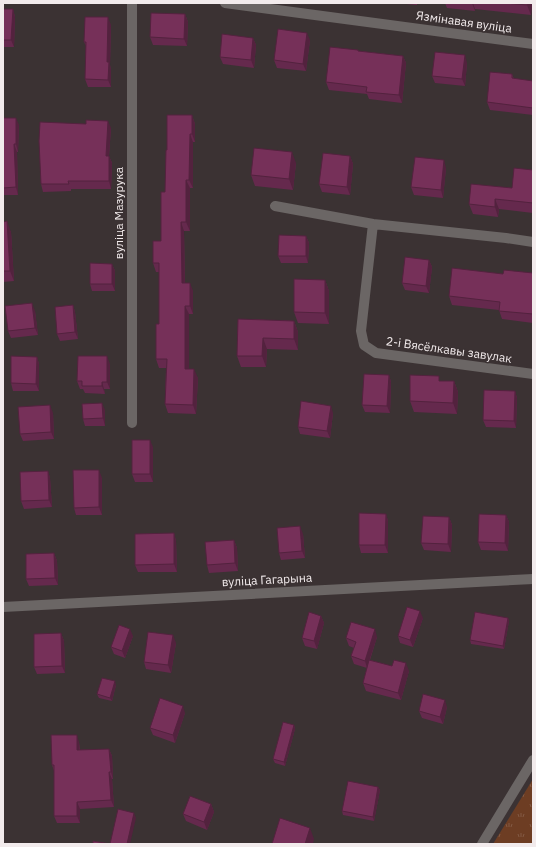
<svg xmlns="http://www.w3.org/2000/svg" width="536" height="847" font-family="'IBM Plex Sans',sans-serif">
	<style>
		.grass { fill: url(#grass-tufts) }
		.lines { fill: none; stroke-linecap: round; stroke-linejoin: round }
		.minor { stroke: #6b6665; stroke-width: 10 }
		.wall { fill: #65294d }
		.shaded-wall { fill: #53223e }
		.building { fill: #763059; stroke: #53223e }
		.labels { text-anchor: middle; stroke-width: 3; stroke-linejoin: round; paint-order: stroke }
		.street-label { font-size: 12px; fill: #f2ebec; stroke: #3b3233 }
	</style>
	<defs>
		<pattern id="grass-tufts" width="24" height="20" patternUnits="userSpaceOnUse"><rect width="24" height="20" fill="#6d3d23"/><path d="M3 7l-1-3M5 7V3M7 7l1-3M15 17l-1-3M17 17v-4M19 17l1-3" fill="none" stroke="#825943"/></pattern>
	</defs>
	<rect width="100%" height="100%" fill="#3b3233"/>
	<path class="grass" d="M533,779V844H493Z"/>
	<g class="lines">
		<path class="minor" d="M132,3V423
			M225,3L533,44
			M275,206L373,224L506,238L533,242
			M373,224L361,331L364,345L376,353L533,374
			M3,607L533,579
			M482,844L533,760"/>
	</g>
	<path class="wall" d="M396,3H417V5Z
		M445,3H532L531,15L475,9V11L447,8Z
		M3,9H13L15,17L14,47H3Z
		M185,14L188,22L187,46L153,45L150,37Z
		M111,25L110,65L111,70V87H88L85,79L86,46L84,42Z
		M253,38L256,45L254,68L223,64L220,57Z
		M310,40L306,71L277,68L274,60Z
		M358,50L359,51L403,56L406,63L402,103L369,99L367,94L329,90L326,82Z
		M467,63L465,86L435,83L432,76Z
		M512,74L514,79L533,81V115L490,110L487,102Z
		M192,115L195,124V142H193V188H190V231H184L185,283L193,291V314H189V369L198,378L196,414L168,413L165,404L166,368H159L156,359L159,324V272H156L153,263L161,241L165,192L167,150Z
		M3,118L19,125L18,152H17L18,195H3Z
		M111,128L109,156L112,163L111,189H71V191L43,192L41,184Z
		M350,156L353,164L350,195L322,192L319,184Z
		M296,163L293,190L255,186L251,175Z
		M446,168L443,198L414,195L411,187Z
		M533,170V213L499,209L498,217L473,214L469,204L512,188Z
		M3,222L11,232L14,281L3,282Z
		M306,236L309,243L308,263H281L278,256Z
		M429,260L432,267L429,293L405,290L402,283Z
		M112,264L115,271V291H92L90,284Z
		M533,273V323L502,319L499,310L452,305L449,296L503,274Z
		M325,280L329,291V324L298,323L294,312Z
		M73,305L75,312L78,339L60,341L57,334Z
		M35,311L38,335L11,338L8,331Z
		M238,319L294,321L298,332V350L267,349L266,367H241L237,356Z
		M37,357L39,364V391H13L11,383Z
		M110,364V389H104L105,394L85,393L83,389H80L77,381Z
		M389,375L391,382L390,413L365,412L362,405Z
		M441,381H454L458,392L457,414L414,412L410,401Z
		M515,391L517,398L516,428L486,427L483,420Z
		M105,410V426H85L83,419Z
		M53,413L54,439L23,441L20,434Z
		M333,413L330,438L300,434L298,427Z
		M153,447V482H135L132,474Z
		M48,471L50,478L52,507L24,509L21,501Z
		M102,478V515H76L74,508Z
		M386,514L388,521V553H361L359,545Z
		M506,515L509,522L508,551L481,550L478,542Z
		M449,517L452,525L451,552L424,550L421,543Z
		M174,533L176,541L177,572H138L135,565Z
		M303,534L305,558L281,560L279,553Z
		M234,540L237,548L238,571L209,573L207,565Z
		M54,553L57,561L58,585L29,586L26,579Z
		M321,616L324,623L317,649L305,646L302,638Z
		M423,618L413,647L400,643L398,636Z
		M508,618L509,621L504,649L471,644L470,640Z
		M61,633L64,641L65,673L37,674L34,667Z
		M133,636L125,658L114,654L111,647Z
		M377,637L370,660L409,671L401,700L366,691L363,683L367,668L354,664L351,656L354,648L349,646L346,638Z
		M176,643L171,673L146,669L144,662Z
		M116,685L112,701L99,698L97,694Z
		M447,707L443,724L422,718L419,711Z
		M185,713L175,743L153,735L150,728Z
		M294,725L295,729L285,766L275,763L273,759Z
		M79,742L80,750L109,749L112,756L113,779H112L114,807L80,809V823H57L54,816V771L52,765Z
		M378,787L380,790L374,821L343,815L342,811Z
		M211,804L214,812L207,830L186,821L183,814Z"/>
	<path class="shaded-wall" d="M472,3H473L475,9V11Z
		M528,3H532L531,15L527,5Z
		M13,9L15,17L14,47L11,40Z
		M185,14L188,22L187,46L184,39Z
		M108,17L111,25L110,65L111,70V87L108,80L107,62Z
		M307,33L310,40L306,71L303,64Z
		M253,38L256,45L254,68L251,60Z
		M465,55L467,63L465,86L462,79Z
		M403,56L406,63L402,103L399,95Z
		M192,115L195,124V142L192,134Z
		M16,118L19,125L18,152L16,144Z
		M108,121L111,128L109,156L112,163L111,189L109,181L106,156Z
		M190,134L193,142V188L189,180Z
		M14,144L17,152L18,195L16,187Z
		M292,152L296,163L293,190L289,179Z
		M350,156L353,164L350,195L347,187Z
		M444,160L446,168L443,198L441,190Z
		M186,180L190,188V231L186,222Z
		M495,199L499,209L498,217L495,207Z
		M7,221L11,232L14,281L10,271Z
		M181,222L184,231L185,291L182,283Z
		M306,236L309,243L308,263L306,256Z
		M429,260L432,267L429,293L426,286Z
		M112,264L115,271V291L112,284Z
		M325,280L329,291V324L325,313Z
		M190,283L193,291V314L190,306Z
		M32,303L35,311L38,335L35,328Z
		M73,305L75,312L78,339L75,332Z
		M185,306L189,314V378L185,369Z
		M294,321L298,332V350L294,339Z
		M263,338L267,349L266,367L262,356Z
		M107,356L110,364V389L107,382Z
		M37,357L39,364V391L36,384Z
		M194,369L198,378L196,414L193,405Z
		M389,375L391,382L390,413L387,406Z
		M454,381L458,392L457,414L453,403Z
		M102,382L104,389L105,394L102,386Z
		M515,391L517,398L516,428L514,421Z
		M102,403L105,410V426L103,418Z
		M50,405L53,413L54,439L51,432Z
		M331,406L333,413L330,438L327,431Z
		M150,440L153,447V482L150,474Z
		M99,470L102,478V515L99,507Z
		M48,471L50,478L52,507L49,500Z
		M386,514L388,521V553L385,545Z
		M506,515L509,522L508,551L505,543Z
		M449,517L452,525L451,552L448,544Z
		M300,526L303,534L305,558L302,551Z
		M174,533L176,541L177,572L174,564Z
		M234,540L237,548L238,571L235,563Z
		M54,553L57,561L58,585L55,578Z
		M420,611L423,618L413,647L410,640Z
		M321,616L324,623L317,649L314,641Z
		M508,618L509,621L504,649L503,646Z
		M130,629L133,636L125,658L122,651Z
		M375,629L377,637L367,668L365,661Z
		M61,633L64,641L65,673L62,666Z
		M173,635L176,643L171,673L168,665Z
		M406,663L409,671L401,700L398,693Z
		M115,681L116,685L112,701L110,698Z
		M445,700L447,707L443,724L440,717Z
		M183,706L185,713L175,743L173,735Z
		M294,725L295,729L285,766L284,762Z
		M77,735L79,742L80,758L77,750Z
		M109,749L112,756L113,779L111,772Z
		M109,772L112,779L114,807L111,800Z
		M378,787L380,790L374,821L373,817Z
		M77,802L80,809V823L77,816Z
		M211,804L214,812L207,830L204,822Z
		M134,813L136,818L130,844H127Z
		M310,828L314,839L313,844H305Z"/>
	<path class="building" d="M505,3H528L527,5Z
		M3,9H13L11,40H3Z
		M151,13L185,14L184,39L150,37Z
		M85,17H108L107,62H109L108,80L85,79L86,42H84Z
		M278,29L307,33L303,64L274,60Z
		M222,34L253,38L251,60L220,57Z
		M330,47L358,50V51L403,56L399,95L366,92L367,87L326,82Z
		M435,52L465,55L462,79L432,76Z
		M490,72L512,74V78L533,81V108L487,102Z
		M167,115H192V134H190L189,180H186V222H181L182,283H190V306H185V369H194L193,405L165,404L167,359H156V324H159V263H153V241H161V192H165L166,150H167Z
		M3,118H16V144H14L16,187L3,188Z
		M86,120L108,121L106,156H109V181H68L69,184H41L39,141L40,122L86,124Z
		M254,148L292,152L289,179L251,175Z
		M323,153L350,156L347,187L319,184Z
		M415,157L444,160L441,190L411,187Z
		M514,168L533,170V203L495,199V207L469,204L471,184L512,188Z
		M7,221L10,271H3V222Z
		M279,235L306,236V256H278Z
		M405,257L429,260L426,286L402,283Z
		M90,263L112,264V284H90Z
		M452,268L503,274L504,270L533,273V314L499,311L500,302L449,296Z
		M294,279L325,280V313L294,312Z
		M32,303L35,328L8,331L5,306Z
		M73,305L75,332L57,334L55,307Z
		M238,319L294,321V339L263,338L262,356H237Z
		M11,356L37,357L36,384L11,383Z
		M78,356H107V382H102V386H82V381H77Z
		M364,374L389,375L387,406L362,405Z
		M410,375L439,376V381H454L453,403L410,401Z
		M484,390L515,391L514,421L483,420Z
		M301,401L331,406L327,431L298,427Z
		M102,403L103,418L83,419L82,404Z
		M50,405L51,432L20,434L18,407Z
		M132,440H150V474H132Z
		M73,470H99V507L74,508Z
		M48,471L49,500L21,501L20,472Z
		M359,513L386,514L385,545H359Z
		M479,514L506,515L505,543L478,542Z
		M423,516L449,517L448,544L421,543Z
		M300,526L302,551L279,553L277,528Z
		M174,533V564L135,565V534Z
		M234,540L235,563L207,565L205,542Z
		M54,553L55,578L26,579V554Z
		M407,607L420,611L410,640L398,636Z
		M309,612L321,616L314,641L302,638Z
		M475,612L508,618L503,646L470,640Z
		M351,622L375,629L365,661L351,656L356,642L346,638Z
		M119,625L130,629L122,651L111,647Z
		M148,632L173,635L168,665L144,662Z
		M61,633L62,666L34,667V634Z
		M369,660L392,666L394,660L406,663L398,693L363,683Z
		M102,678L115,681L110,698L97,694Z
		M423,694L445,700L440,717L419,711Z
		M160,698L183,706L173,735L150,728Z
		M283,722L294,725L284,762L273,759Z
		M51,735H77V750L109,749L111,772H109L111,800L77,802V816H54V765H52Z
		M348,781L378,787L373,817L342,811Z
		M190,796L211,804L204,822L183,814Z
		M118,809L134,813L127,844H93V841L110,844Z
		M280,818L310,828L305,844H272Z"/>
	<g class="labels">
		<g class="street-label">
			<text transform="translate(464 22) rotate(8)" y="4">Язмінавая вуліца</text>
			<text transform="translate(119 213) rotate(-90)" y="4">вуліца Мазурука</text>
			<text transform="translate(449 350) rotate(8)" y="4">2-і Вясёлкавы завулак</text>
			<text transform="translate(267 580) rotate(-3)" y="4">вуліца Гагарына</text>
		</g>
	</g>
	<rect width="536" height="847" fill="none" stroke="#f2ebec" stroke-width="8"/>
</svg>
